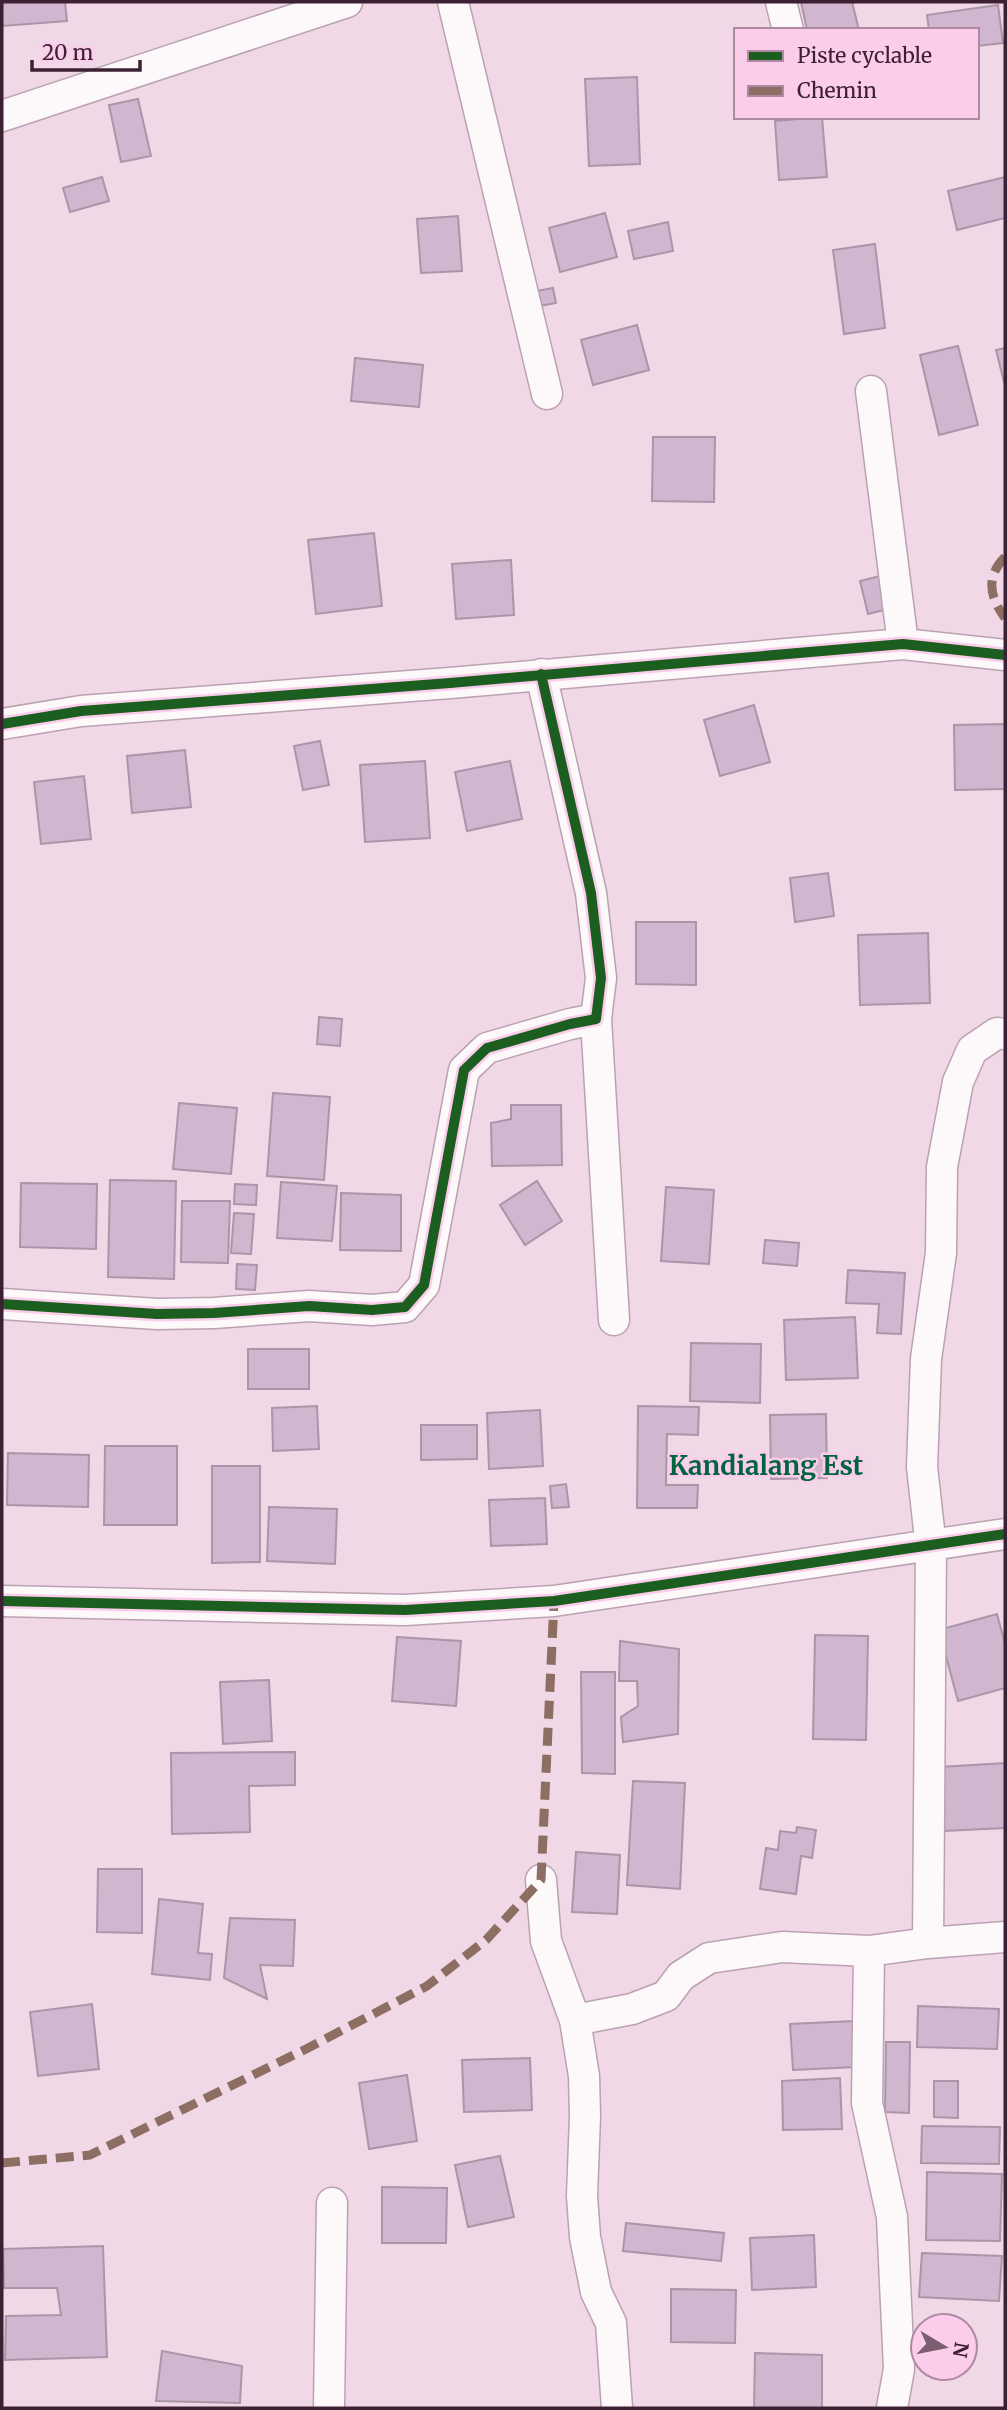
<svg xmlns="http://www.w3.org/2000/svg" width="1007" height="2410" font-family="Merriweather,serif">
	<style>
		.building { fill: #d0b6cf; stroke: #aa96a8; stroke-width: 2 }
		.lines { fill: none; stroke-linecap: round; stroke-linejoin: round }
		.minor-casing { stroke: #baa2b1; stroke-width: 33 }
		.minor { stroke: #fdf9fb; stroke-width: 30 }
		.quiet { stroke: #8d6e63; stroke-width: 9; stroke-dasharray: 18 9; stroke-linecap: butt }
		.cycleway-casing { stroke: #fbcdea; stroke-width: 15 }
		.cycleway { stroke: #1b5e20; stroke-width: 10 }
		.labels { text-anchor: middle; stroke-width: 5; stroke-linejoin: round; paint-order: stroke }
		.neighbourhood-label { font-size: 26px; font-weight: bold; fill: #006441; stroke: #fbcdea }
	</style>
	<rect width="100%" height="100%" fill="#f0d8e7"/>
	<path class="building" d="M2,2H65L67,21L2,26Z
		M801,2H852L859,30H807Z
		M998,5L1003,43L977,46V30H929L927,15Z
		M637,77L640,164L589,166L585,79Z
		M138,99L151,156L121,162L109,105Z
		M822,117L827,177L779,180L775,121Z
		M102,177L109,201L70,212L63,188Z
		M1005,177V218L957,230L948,191Z
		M605,213L617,257L560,272L549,228Z
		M458,216L462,271L421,273L417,219Z
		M668,222L673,251L634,259L628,231Z
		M875,244L885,328L844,334L833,250Z
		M553,288L556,303L534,307L531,292Z
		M637,325L649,370L593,385L581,340Z
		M958,346L978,425L939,435L920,355Z
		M1005,348V386L996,350Z
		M355,358L423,365L419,407L351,401Z
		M653,437H715L714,502L652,501Z
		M374,533L382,606L316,614L308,540Z
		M511,560L514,615L456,619L452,564Z
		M880,576L888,609L868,614L860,581Z
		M754,705L770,762L720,776L704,720Z
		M1005,724V789L955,790L954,725Z
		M320,741L329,785L303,790L294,746Z
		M185,750L191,807L132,813L127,756Z
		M425,761L430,838L365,842L360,765Z
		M510,761L522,819L467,831L455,772Z
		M84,776L91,839L41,844L34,782Z
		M828,873L834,916L795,922L790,878Z
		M636,922H696V985L636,984Z
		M928,933L930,1003L860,1005L858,935Z
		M319,1017L342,1019L340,1046L317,1044Z
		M273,1093L330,1097L324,1180L267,1176Z
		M179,1103L237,1108L231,1174L173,1169Z
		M511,1105H561L562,1165L492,1166L491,1123L511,1119Z
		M110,1180L176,1181L174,1279L108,1277Z
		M537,1181L562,1221L525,1245L500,1205Z
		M281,1182L337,1186L332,1241L277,1238Z
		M21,1183L97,1184L96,1249L20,1247Z
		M235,1184L257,1185L256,1205L234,1204Z
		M666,1187L714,1190L709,1264L661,1261Z
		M341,1193L401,1195V1251L340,1250Z
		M182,1201H230L228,1263L181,1262Z
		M234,1213L254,1214L251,1254L231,1253Z
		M765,1240L799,1243L797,1266L763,1263Z
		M237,1264L257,1265L255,1290L236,1289Z
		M848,1270L905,1273L901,1334L877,1333L879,1304L846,1303Z
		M855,1317L858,1378L786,1380L784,1320Z
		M691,1343L761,1344L760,1403L690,1401Z
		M248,1349H309V1389H248Z
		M317,1406L319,1449L273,1451L272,1408Z
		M638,1406L699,1407L698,1435L667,1434L666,1485H698L697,1508H637Z
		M540,1410L543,1466L489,1469L487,1413Z
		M826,1414L827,1478L771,1479L770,1415Z
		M421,1425H477V1459L421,1460Z
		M105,1446H177V1525H104Z
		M8,1453L89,1455L88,1507L7,1505Z
		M212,1466H260V1562L212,1563Z
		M566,1484L569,1507L552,1508L550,1486Z
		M545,1498L547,1544L491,1546L489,1500Z
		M269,1507L337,1509L335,1564L267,1561Z
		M997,1614L1005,1644V1688L958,1701L939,1630Z
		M815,1635L868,1636L866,1740L813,1739Z
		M397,1637L461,1641L456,1706L392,1701Z
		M620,1641L679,1649L678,1734L623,1742L621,1717L638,1706L637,1681H619Z
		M581,1672H615V1774L582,1773Z
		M269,1680L272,1741L223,1744L220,1682Z
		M295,1752V1785L249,1786L250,1832L172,1834L171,1753Z
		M1005,1763V1828L944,1831L940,1767Z
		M633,1781L685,1783L680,1889L627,1885Z
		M797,1827L816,1830L812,1858L801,1856L796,1894L760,1889L766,1848L778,1850L780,1831L796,1833Z
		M576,1852L620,1855L617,1914L572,1912Z
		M98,1869H142V1933L97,1932Z
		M159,1899L203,1904L198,1953L212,1954L210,1980L152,1974Z
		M230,1918L295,1920L293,1966L260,1965L267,1999L224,1978Z
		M92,2004L99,2069L38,2076L30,2012Z
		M918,2006L999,2009L997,2049L917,2047Z
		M853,2021L856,2067L793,2070L790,2024Z
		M886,2042H910L909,2113L885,2112Z
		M530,2058L532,2110L464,2112L462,2060Z
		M407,2075L417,2141L369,2149L359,2083Z
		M840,2078L842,2129L783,2130L782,2081Z
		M934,2081H958V2118L934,2117Z
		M922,2126L1000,2127L999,2164L921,2163Z
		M500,2156L514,2217L468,2227L455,2165Z
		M927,2172L1002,2174L1000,2241L926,2240Z
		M382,2187L447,2188L446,2243H382Z
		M626,2223L724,2233L721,2261L623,2251Z
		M814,2235L816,2287L752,2290L750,2238Z
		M103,2246L107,2357L5,2360L6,2316L61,2315L57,2288H4L3,2249Z
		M922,2253L1002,2256L999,2301L919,2297Z
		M671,2289L736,2290L735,2343L671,2342Z
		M162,2351L242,2366L240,2403L156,2401Z
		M755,2353L822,2355V2408H754Z"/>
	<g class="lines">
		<defs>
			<path id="minor" d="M453,2L547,394
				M781,2L788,30
				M2,116L347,2
				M871,391L903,644
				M2,724L81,711L450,683L903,644L1005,655
				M596,1019L614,1320
				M2,1304L157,1314L214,1313L309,1306L372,1310L405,1307L424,1285L464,1070L487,1048L570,1024L596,1019L601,978L591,893L541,674
				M2,1601L405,1610L554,1601L1005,1534
				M541,1880L546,1941L575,2020L584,2076L585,2116L582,2196L585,2237L596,2292L611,2323L617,2408
				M928,1943L931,1547L922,1467L926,1359L941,1253L942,1167L958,1082L972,1050L997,1033L1005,1034
				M869,1951L867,2103L892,2217L899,2369L892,2408
				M575,2020L632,2009L666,1996L681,1976L709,1958L782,1947L869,1951L928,1943L1005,1937
				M329,2408L332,2203"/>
		</defs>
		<use href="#minor" class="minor-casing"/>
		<use href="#minor" class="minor"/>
		<path class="quiet" d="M1005,557C985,577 990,598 1005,618
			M2,2163L90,2155L306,2049L427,1986L486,1940L541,1880L554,1601"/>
		<defs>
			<path id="cycleway" d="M2,724L81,711L450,683L903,644L1005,655
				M2,1304L157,1314L214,1313L309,1306L372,1310L405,1307L424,1285L464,1070L487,1048L570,1024L596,1019L601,978L591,893L541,674
				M2,1601L405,1610L554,1601L1005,1534"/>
		</defs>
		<use href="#cycleway" class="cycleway-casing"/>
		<use href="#cycleway" class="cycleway"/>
	</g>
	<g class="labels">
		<g class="neighbourhood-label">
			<text x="766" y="1475">Kandialang Est</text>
		</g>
	</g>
	<rect width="1007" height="2410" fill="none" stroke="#3d2033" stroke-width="7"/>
	<rect x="734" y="28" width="245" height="91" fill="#fbcdea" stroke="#af88a1" stroke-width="2"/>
	<rect x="748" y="51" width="35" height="10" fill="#1b5e20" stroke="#af88a1" stroke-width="2"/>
	<text x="797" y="63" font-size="21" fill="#3d2033">Piste cyclable</text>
	<rect x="748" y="86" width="35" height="10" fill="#8d6e63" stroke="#af88a1" stroke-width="2"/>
	<text x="797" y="98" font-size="21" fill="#3d2033">Chemin</text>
	<g transform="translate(944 2347) rotate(100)"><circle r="33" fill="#fbcdea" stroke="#af88a1" stroke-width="2"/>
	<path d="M0-5L12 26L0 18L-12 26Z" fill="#7c6072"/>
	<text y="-10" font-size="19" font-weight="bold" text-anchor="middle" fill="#3d2033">N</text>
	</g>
	<path d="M32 60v10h108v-10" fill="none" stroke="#3d2033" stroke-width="3.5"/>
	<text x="42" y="60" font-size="21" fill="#3d2033" stroke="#fbcdea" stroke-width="5" paint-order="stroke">20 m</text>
</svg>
